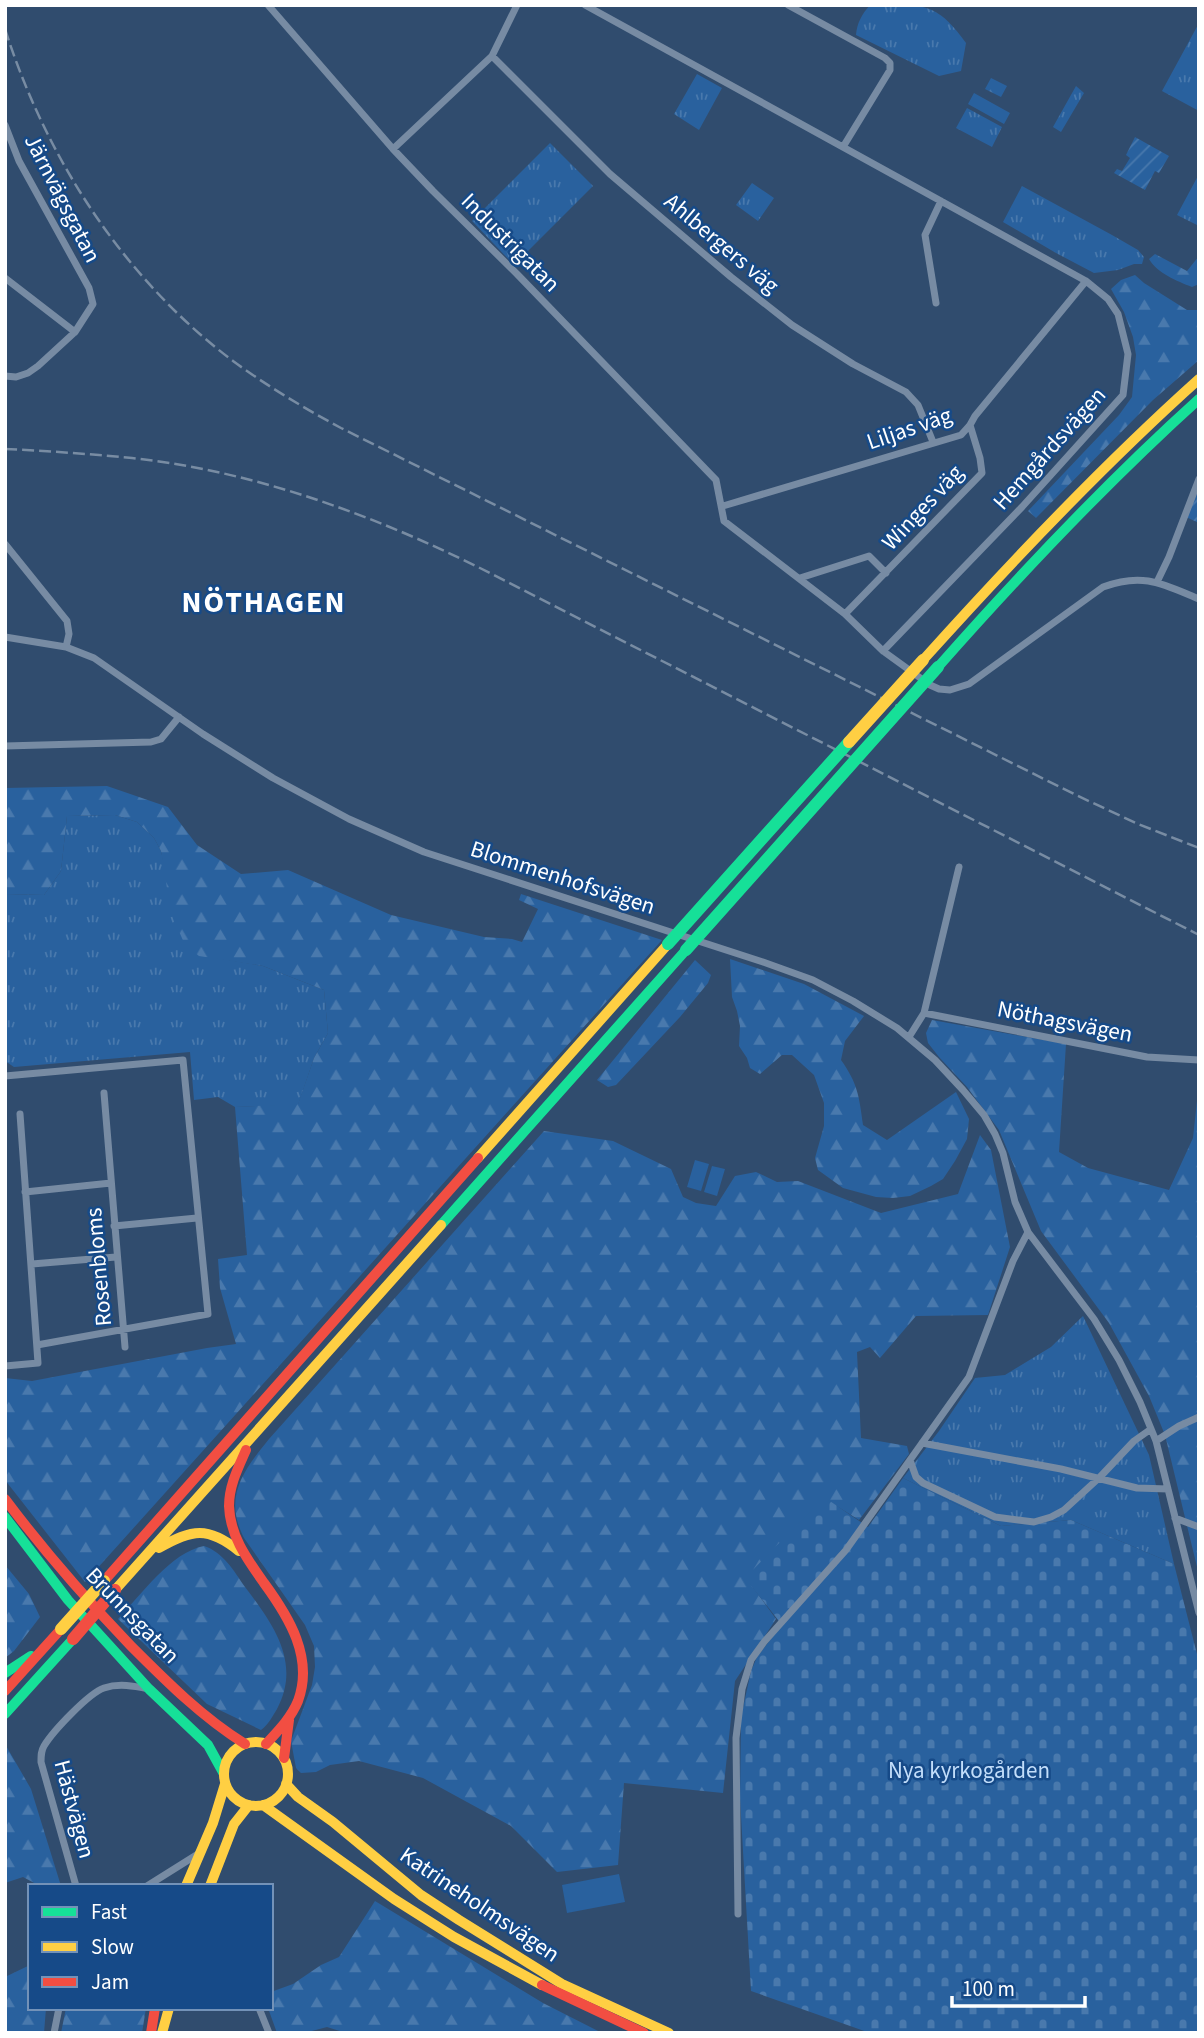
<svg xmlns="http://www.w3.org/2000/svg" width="1204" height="2038" font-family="'Source Sans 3',sans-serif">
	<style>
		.grass { fill: url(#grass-tufts) }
		.forest { fill: url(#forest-firs) }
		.cemetery { fill: url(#cemetery-stones) }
		.garden { fill: url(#garden-furrows) }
		.pitch { fill: #29619e }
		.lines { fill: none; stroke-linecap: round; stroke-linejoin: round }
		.street { stroke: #778ba3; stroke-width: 7 }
		.fast { stroke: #16e098; stroke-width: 10 }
		.slow { stroke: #ffcf43; stroke-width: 10 }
		.jam { stroke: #f24e42; stroke-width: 10 }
		.rail { stroke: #788ca3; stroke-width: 2.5; stroke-dasharray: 12 5; stroke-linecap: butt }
		.fast-bridge { stroke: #16e098; stroke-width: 12 }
		.slow-bridge { stroke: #ffcf43; stroke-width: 12 }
		.jam-bridge { stroke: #f24e42; stroke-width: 12 }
		.labels { text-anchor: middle; stroke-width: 5; stroke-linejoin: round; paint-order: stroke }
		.street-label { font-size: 23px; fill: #fff; stroke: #164a88 }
		.park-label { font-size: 23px; fill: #c2ddfa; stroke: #164a88 }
		.district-label { font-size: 30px; font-weight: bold; letter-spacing: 2px; fill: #fff; stroke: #164a88 }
	</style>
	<defs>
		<pattern id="grass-tufts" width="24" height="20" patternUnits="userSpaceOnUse" patternTransform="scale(1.75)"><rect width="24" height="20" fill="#29619e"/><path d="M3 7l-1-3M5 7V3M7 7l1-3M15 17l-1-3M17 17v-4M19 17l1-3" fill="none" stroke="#4979ad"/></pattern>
		<pattern id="forest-firs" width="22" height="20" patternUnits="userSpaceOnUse" patternTransform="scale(1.75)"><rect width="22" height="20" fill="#29619e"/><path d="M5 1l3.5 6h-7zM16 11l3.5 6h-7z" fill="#4979ad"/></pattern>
		<pattern id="cemetery-stones" width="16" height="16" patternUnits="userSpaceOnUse" patternTransform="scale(1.75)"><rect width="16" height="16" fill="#29619e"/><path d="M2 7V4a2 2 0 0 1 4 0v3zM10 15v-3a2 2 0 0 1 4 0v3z" fill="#4979ad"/></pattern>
		<pattern id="garden-furrows" width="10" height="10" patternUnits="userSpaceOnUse" patternTransform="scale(1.75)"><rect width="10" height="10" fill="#29619e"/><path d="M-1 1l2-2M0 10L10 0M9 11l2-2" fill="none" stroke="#4979ad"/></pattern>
	</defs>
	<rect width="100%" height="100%" fill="#304c6e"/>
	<path class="grass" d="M870,5C922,5 935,0 966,43L961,71L939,76L856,35C857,23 862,14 870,5Z
		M1199,23V111L1162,91Z
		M697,74L722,88L699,130L674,114Z
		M1076,86L1084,93L1061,132L1053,127Z
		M974,93L1010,113L1004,124L968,104Z
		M967,108L1002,127L992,147L956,128Z
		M550,143L593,186L514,265L472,221Z
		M1199,174V226L1177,215Z
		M752,183L774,198L758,221L736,205Z
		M1022,186L1112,235L1138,250L1144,257L1142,264H1134L1118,270L1094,273L1056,253L1003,222Z
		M115,815L137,822L154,838L161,851L165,869L199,955L263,966L324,990L328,1033L314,1058L298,1105L235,1107L218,1097L194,1100L190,1052L14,1067L5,1061V894L44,895L61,871L67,816Z
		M1083,1316L1149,1455L1174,1564L1071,1520L1001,1526L903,1478L939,1431L975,1378L1005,1375L1051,1347Z"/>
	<path class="forest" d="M991,78L1007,86L1001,97L985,89Z
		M1155,254L1187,271L1199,256V284L1192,287C1177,281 1157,273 1149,259Z
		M1135,275L1144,283L1187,310H1199V360L1153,400L1036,518L1028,511L1119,415L1132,397L1136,355L1133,337L1124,312L1111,289L1121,280Z
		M107,786L168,807L197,845L241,874L288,870L391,915L484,937L512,939L522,942L538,909L519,900L521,894L662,940L85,1582L5,1480V1378L32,1381L207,1348L236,1344L220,1288L218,1259L247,1255L235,1107L298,1104L314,1058L328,1033L324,990L263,966L199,956L185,945L171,913L161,851L154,838L137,822L115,815L67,816L61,871L44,895L5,894V788Z
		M730,959L804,984L864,1016L845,1041L841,1060C858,1084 859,1096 863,1125L887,1140L956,1092L969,1119L967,1139L955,1161L943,1179L931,1186L910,1196L893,1198L876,1197L843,1188L818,1170L815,1158L824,1126V1103L814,1075L792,1055H782L760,1074L750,1068L747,1058L739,1046L740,1026L737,1011L732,997Z
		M695,960L711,975L708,983L680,1017L616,1085L608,1087L597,1080Z
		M932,1020L1066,1044L1059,1152L1088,1168L1169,1190L1193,1138L1199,1082V1575L1165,1435L1149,1396L1109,1323L1041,1231L999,1130L967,1087L939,1057L928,1043L926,1033Z
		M544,1131L613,1141L671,1169L683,1197L696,1203L716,1206L735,1176L756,1172L777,1182L798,1181L881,1213L958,1194L980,1135L991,1150L1010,1247L988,1315L916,1316L880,1358L870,1347L857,1352L861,1438L907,1446L909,1454L859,1520L824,1498L746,1578L776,1619L735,1681L723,1793L624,1783L618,1865L557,1872L511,1826L423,1778L359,1761L330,1765L316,1772L301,1773L296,1768L291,1741L312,1685L315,1667L314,1646L305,1625L244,1538C223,1497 243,1471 269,1439Z
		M204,1546C223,1552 234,1571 245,1587C272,1623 302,1662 277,1709C272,1717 269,1724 261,1730L207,1704L118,1619C141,1595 171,1552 204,1546Z
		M5,1565L29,1594L40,1617L14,1651L5,1658Z
		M5,1744L31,1789L61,1886H40L23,1877L5,1883Z
		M375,1901L543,2003L602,2033H346L327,2027L304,2033H277L268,2008H271V1992L293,1984L321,1965L339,1957Z
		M30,1965V2008H46L44,2033H5V1977Z
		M66,2008H146L142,2033H61Z"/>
	<path class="cemetery" d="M903,1478L1001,1526L1071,1520L1174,1564L1199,1662V2033H870L751,1991L740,1798L741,1717L751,1671L757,1657L782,1625L745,1578L824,1497L868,1527Z"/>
	<path class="garden" d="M1135,137L1169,156L1159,173L1155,171L1145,190L1114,173L1117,169L1122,171L1130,158L1126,155Z
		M1199,484V523L1186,517Z"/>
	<path class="pitch" d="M695,1160L709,1164L701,1191L687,1187Z
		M712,1166L725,1169L717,1196L704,1192Z
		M619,1874L625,1902L567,1913L562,1885Z"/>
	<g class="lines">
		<path class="street" d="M268,5L393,149L433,191L517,274L716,480L724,521L845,614L883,651L930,685L939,689L950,690L969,684L1103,587C1143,572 1163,584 1199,599
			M585,5L1086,281L1108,299L1118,314L1128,354L1123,395L1022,507L883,651
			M788,5L885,58L890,63V70L843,147
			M492,56L610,174L731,277L792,325L853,364L906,392L918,405L933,442
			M5,125L19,161L89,288L93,304L75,332L38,366L28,373L16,377L5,376
			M393,149L492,56L517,5
			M5,278L75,332
			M936,303L925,235L941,201
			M723,506L961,435L970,425L975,416L1086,281
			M5,544L67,621L69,634L66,647
			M800,578L869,556L886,573
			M1157,582L1169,557L1199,479
			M845,614L982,473L980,458L970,425
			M5,637L66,647L94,658L203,734L273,778L349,819L424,852L763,962L813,980L853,1001L897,1028L935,1060L963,1090L984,1115L995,1134L1003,1153L1015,1202L1028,1232L1094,1319L1119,1360L1140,1402L1156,1441L1199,1613
			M5,746L151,742L161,739L179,717
			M924,1013L959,867
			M909,1037L924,1013L1147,1057L1199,1060
			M5,1076L183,1060L208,1314L37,1345
			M104,1093L125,1347
			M25,1192L111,1183
			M114,1226L197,1218
			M32,1264L116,1257
			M5,1366L38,1363L20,1114
			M1156,1441L1179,1426L1199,1417
			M922,1443L1061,1469L1137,1488L1168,1489
			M910,1460L916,1477L923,1483L995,1517L1034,1522L1051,1517L1064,1510L1100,1477L1134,1441L1151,1429
			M1175,1518L1199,1527
			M76,1886L41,1762C41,1755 41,1751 44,1746C53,1731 89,1693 104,1688C119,1683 134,1686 149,1689
			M147,1886L198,1854
			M738,1914L736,1738L742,1689L751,1660L764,1642L846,1550L969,1377L1013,1261L1028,1232
			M259,2008L269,2033
			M54,2033L59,2008"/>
		<path class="fast" d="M938,667C1021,573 1106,483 1199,399
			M441,1225L686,950
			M5,1517L68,1600L149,1689L208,1745L224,1774
			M5,1673L31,1656
			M5,1714L73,1639"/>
		<path class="slow" d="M923,660C1011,562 1101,467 1199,379
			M478,1158L668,944
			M159,1548C192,1529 208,1526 239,1551
			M115,1590L441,1225
			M224 1774a32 32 0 1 1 64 0a32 32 0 1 1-64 0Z
			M286,1784L298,1797L333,1822L421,1895L459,1920L562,1984L669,2033
			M263,1805L394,1899L454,1937L542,1985
			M186,1886L213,1823L225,1784
			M210,1886L234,1824L249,1805
			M162,2033L169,2008"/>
		<path class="jam" d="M246,1450C238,1468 229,1486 229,1506C230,1536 247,1559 264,1583C289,1617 314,1658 298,1701C291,1718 278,1731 266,1744
			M5,1499C44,1551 86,1599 131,1646C167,1682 202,1717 245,1744
			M104,1581L478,1158
			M5,1691L61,1629
			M284,1758L289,1720
			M542,1985L644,2033
			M151,2033L155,2008"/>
		<path class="rail" d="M5,29C46,158 124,279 233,361C267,386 304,408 341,428L1076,795L1138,824L1199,848
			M5,449C48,451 90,454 132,458C252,471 368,513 476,566L1199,935"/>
		<path class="fast-bridge" d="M668,944L849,742
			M686,950L938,667"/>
		<path class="slow-bridge" d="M849,742L923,660
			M61,1629L104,1581"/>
		<path class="jam-bridge" d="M73,1639L115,1590"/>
	</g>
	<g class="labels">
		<g class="street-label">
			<text transform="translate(63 198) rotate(63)" y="8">Järnvägsgatan</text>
			<text transform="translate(511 242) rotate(45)" y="8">Industrigatan</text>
			<text transform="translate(722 243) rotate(40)" y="8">Ahlbergers väg</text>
			<text transform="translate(909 428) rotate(-19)" y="8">Liljas väg</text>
			<text transform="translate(1049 448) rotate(-48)" y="8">Hemgårdsvägen</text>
			<text transform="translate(922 507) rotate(-47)" y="8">Winges väg</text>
			<text transform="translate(563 877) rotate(18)" y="8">Blommenhofsvägen</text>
			<text transform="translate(1065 1021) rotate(11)" y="8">Nöthagsvägen</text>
			<text transform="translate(98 1267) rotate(-95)" y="8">Rosenbloms</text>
			<text transform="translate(133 1615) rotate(46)" y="8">Brunnsgatan</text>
			<text transform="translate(75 1809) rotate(75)" y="8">Hästvägen</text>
			<text transform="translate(480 1904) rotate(34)" y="8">Katrineholmsvägen</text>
		</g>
		<g class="park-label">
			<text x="969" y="1778">Nya kyrkogården</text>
		</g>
		<g class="district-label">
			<text x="264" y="612">NÖTHAGEN</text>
		</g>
	</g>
	<rect width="1204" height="2038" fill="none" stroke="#ffffff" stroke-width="14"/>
	<rect x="28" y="1884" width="245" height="126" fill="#164a88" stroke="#7392b8" stroke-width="2"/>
	<rect x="42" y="1907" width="35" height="10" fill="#16e098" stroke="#7392b8" stroke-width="2"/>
	<text x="91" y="1919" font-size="21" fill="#ffffff">Fast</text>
	<rect x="42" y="1942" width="35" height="10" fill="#ffcf43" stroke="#7392b8" stroke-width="2"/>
	<text x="91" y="1954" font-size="21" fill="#ffffff">Slow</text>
	<rect x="42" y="1977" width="35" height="10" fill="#f24e42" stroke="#7392b8" stroke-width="2"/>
	<text x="91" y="1989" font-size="21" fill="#ffffff">Jam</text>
	<path d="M952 1996v10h133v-10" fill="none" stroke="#ffffff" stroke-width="3.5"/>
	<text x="962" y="1996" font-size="21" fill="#ffffff" stroke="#164a88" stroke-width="5" paint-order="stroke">100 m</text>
</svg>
